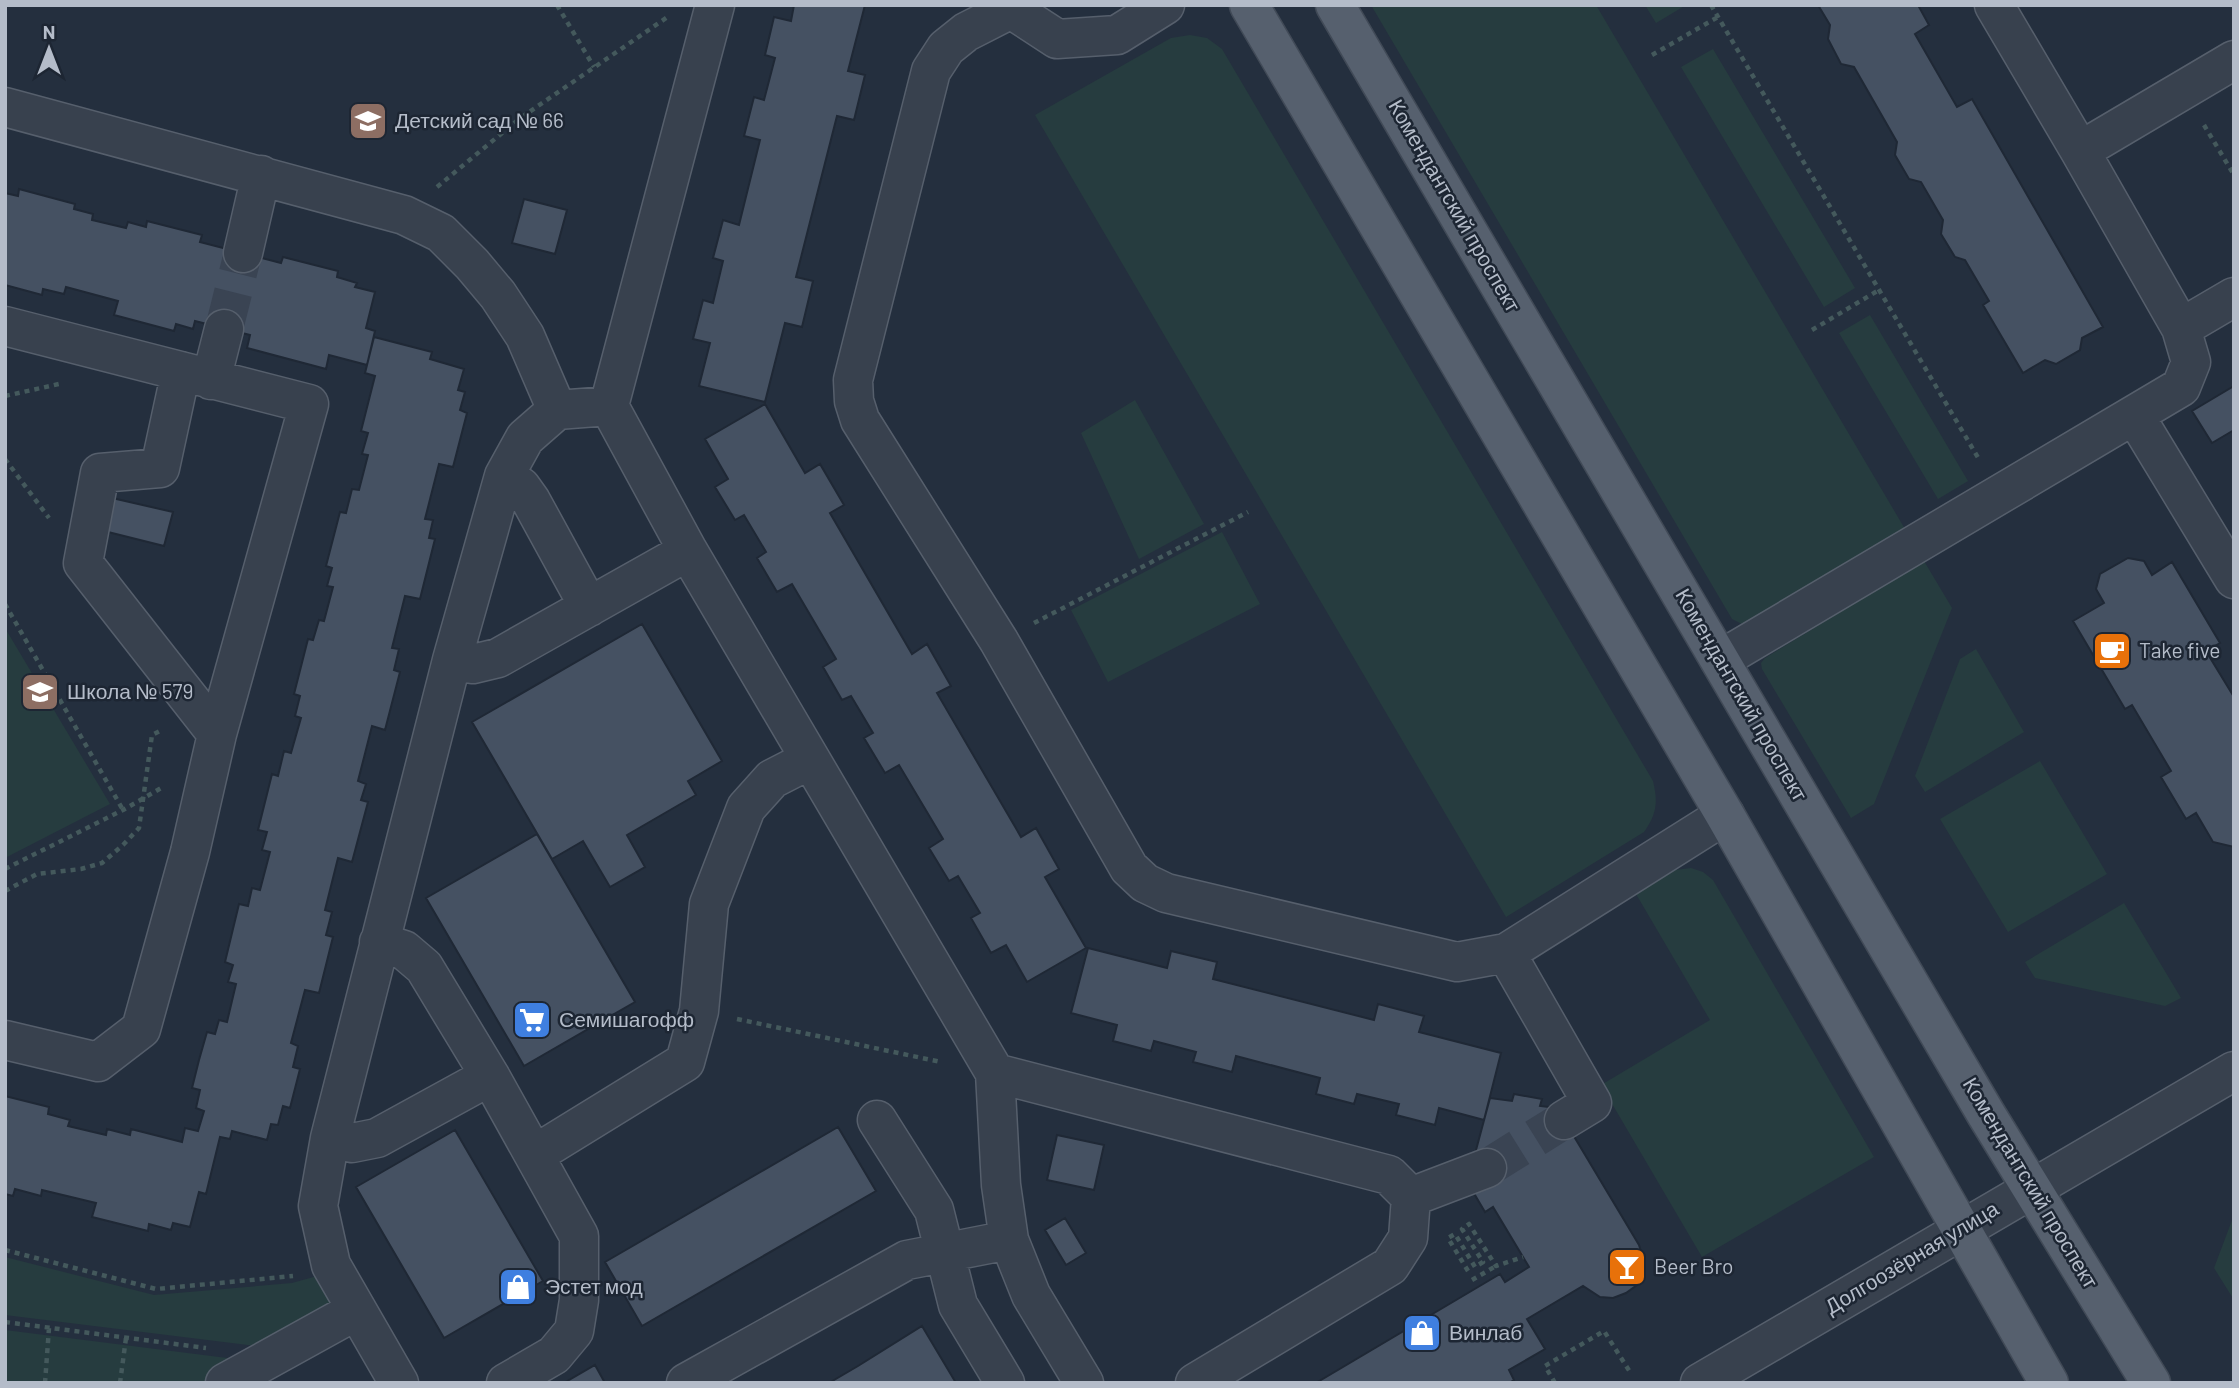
<svg xmlns="http://www.w3.org/2000/svg" width="2239" height="1388" font-family="Barlow,sans-serif">
	<style>
		.green { fill: #263c3f }
		.building { fill: #455162; stroke: #1f2835; stroke-width: 2 }
		.lines { fill: none; stroke-linecap: round; stroke-linejoin: round }
		.minor-tunnel { stroke: #3a4453; stroke-width: 38; stroke-dasharray: 38 19; stroke-linecap: butt }
		.minor-casing { stroke: #565f6c; stroke-width: 41 }
		.major-casing { stroke: #414a57; stroke-width: 41 }
		.path { stroke: #44595c; stroke-width: 4.5; stroke-dasharray: 5 5; stroke-linecap: butt }
		.minor { stroke: #38414e; stroke-width: 38 }
		.major { stroke: #56606e; stroke-width: 38 }
		.labels { text-anchor: middle; stroke-width: 5; stroke-linejoin: round; paint-order: stroke }
		.poi-label { font-size: 21px; fill: #b4bcc9; stroke: #1d2633; text-anchor: start }
		.street-label { font-size: 21px; fill: #b4bcc9; stroke: #1d2633 }
	</style>
	<rect width="100%" height="100%" fill="#242f3e"/>
	<path class="green" d="M1371,5H1596L1905,529L1744,625L1732,619Z
		M1645,5H1686L1656,23Z
		M1190,35L1207,38L1222,49L1653,781C1658,802 1657,814 1644,832L1506,917L1035,115L1171,38Z
		M1713,49L1855,288L1824,307L1681,67Z
		M1870,315L1968,481L1938,499L1839,333Z
		M1135,400L1204,524L1139,559L1081,433Z
		M1222,532L1260,604L1108,682L1071,610Z
		M1924,561L1952,608L1874,804L1851,818L1762,669L1761,663L1765,658Z
		M5,628L110,804L5,858Z
		M1976,649L2024,732L1925,792L1915,776L1960,659Z
		M2040,761L2107,874L2008,932L1940,819Z
		M1691,868L1703,872L1713,880L1874,1157L1702,1257L1601,1085L1710,1020L1636,894L1675,870Z
		M2124,903L2181,998L2165,1006L2035,978L2025,962Z
		M2234,1215V1300L2214,1268Z
		M5,1257L154,1295L292,1283L328,1273L347,1308L272,1348L5,1315Z
		M5,1330L251,1361L211,1383H5Z"/>
	<path class="building" d="M794,5H865L848,71L865,75L854,120L837,116L796,277L813,281L802,327L785,323L765,402L699,386L710,343L693,339L703,300L713,303L723,261L713,258L723,220L739,225L760,140L744,136L754,97L764,100L775,58L765,55L774,17L791,21Z
		M1818,5H1918L1929,25L1915,34L1957,107L1972,99L2103,327L2082,338L2080,350L2056,364L2045,360L2023,373L1983,305L1989,301L1965,260L1955,257L1941,234L1943,220L1921,182L1909,179L1895,155L1897,142L1854,67L1841,64L1828,39L1830,25Z
		M19,189L75,204L74,209L93,214L92,220L126,228L128,222L146,227L147,221L202,235L200,242L281,263L283,257L338,271L337,277L357,283L355,287L375,292L366,328L375,331L367,365L329,355L326,369L247,348L250,335L195,321L193,329L176,324L174,331L114,315L118,301L66,287L64,294L43,289L42,295L5,285V193L18,196Z
		M524,199L567,210L555,254L512,243Z
		M374,337L432,352L430,359L464,369L458,390L465,392L460,410L467,413L453,467L439,464L425,519L433,520L429,538L435,539L420,599L405,596L392,648L399,649L394,670L400,672L385,730L372,726L358,781L366,784L361,800L368,802L352,862L338,858L325,910L332,912L326,935L333,937L319,993L305,990L291,1043L298,1046L293,1067L300,1069L290,1108L283,1106L278,1125L271,1124L267,1140L232,1131L230,1139L220,1137L206,1194L199,1192L190,1227L173,1223L171,1230L149,1224L148,1231L92,1217L96,1203L42,1190L41,1196L15,1189L13,1196L5,1194V1096L49,1107L48,1114L70,1120L68,1126L106,1135L107,1129L130,1135L131,1129L182,1142L185,1128L198,1131L204,1111L196,1108L200,1090L192,1088L199,1060L207,1032L215,1034L219,1020L227,1022L236,984L228,982L233,965L225,962L239,904L248,906L252,888L260,890L270,852L262,850L267,832L258,830L272,774L278,776L284,751L291,753L301,718L295,716L300,696L294,694L308,639L313,640L319,620L324,621L333,587L327,586L332,568L326,566L340,512L346,513L352,489L359,490L368,455L362,454L368,433L361,431L375,376L365,373Z
		M2234,386V430L2212,443L2192,411Z
		M765,404L805,473L820,464L844,505L830,513L912,654L927,644L951,686L937,693L1021,837L1036,828L1059,869L1045,877L1086,948L1027,982L1006,945L991,953L971,918L980,913L958,876L949,881L929,848L943,839L899,765L885,773L864,738L873,733L851,696L842,700L823,667L836,659L792,584L777,592L757,558L766,552L744,515L735,520L715,487L728,479L705,439Z
		M112,498L173,512L164,546L104,531Z
		M2128,558L2144,561L2152,575L2172,562L2220,643L2206,651L2234,697V847L2213,842L2196,813L2186,819L2161,777L2171,771L2132,705L2125,709L2073,621L2104,603L2096,589L2100,574Z
		M642,624L722,761L688,781L696,795L627,835L645,867L610,887L583,841L552,859L472,722Z
		M537,834L635,1002L524,1066L426,898Z
		M1088,948L1167,968L1171,951L1217,962L1213,979L1374,1020L1378,1004L1424,1016L1419,1032L1501,1053L1484,1120L1439,1108L1435,1125L1396,1115L1399,1104L1357,1094L1354,1104L1316,1094L1320,1078L1236,1056L1232,1072L1193,1062L1196,1052L1154,1041L1151,1051L1113,1041L1117,1025L1071,1013Z
		M1514,1094L1542,1099L1540,1106L1557,1108L1639,1245L1643,1258L1642,1272L1637,1285L1626,1293L1613,1298L1600,1297L1583,1286L1527,1319L1545,1349L1509,1370L1514,1380L1509,1383H1316L1500,1274L1505,1282L1529,1267L1493,1207L1485,1212L1472,1190L1487,1168L1476,1150L1490,1098L1512,1101Z
		M838,1127L876,1191L642,1326L605,1262Z
		M455,1130L543,1281L444,1338L356,1187Z
		M1057,1135L1104,1145L1094,1190L1047,1180Z
		M1065,1218L1086,1253L1066,1265L1045,1230Z
		M922,1326L956,1383H829L858,1366Z
		M595,1365L605,1383H564Z"/>
	<g class="lines">
		<path class="minor-tunnel" d="M224,329L243,253
			M1487,1168L1564,1120"/>
		<defs>
			<path id="minor" d="M715,5L609,406L688,551L995,1073L1001,1185L1009,1240L1031,1295L1084,1383
				M1008,5L1011,9L1057,39L1117,35L1165,5
				M1994,5L2080,151
				M1011,9L966,32L946,48L931,71L853,380L854,401L860,420L999,641L1129,868L1145,883L1166,893L1457,962L1506,953L1725,815
				M5,107L404,215L441,233L472,264L498,295L525,336L557,410
				M243,253L261,175
				M5,326L309,404L217,734L190,852L141,1029L98,1062L5,1040
				M2181,328L2234,297
				M181,371L160,468L100,473L83,563L217,734
				M211,380L224,329
				M2135,416L2234,579
				M504,476L521,487L531,501L589,607
				M452,660L473,664L498,658L688,551
				M1720,660L2181,387L2191,362L2181,328L2080,151L2234,60
				M379,942L404,950L424,967L490,1076L579,1236V1300L574,1331L554,1355L506,1383
				M1506,953L1592,1103L1564,1120
				M995,1073L1389,1175L1411,1197L1408,1238L1390,1266L1195,1383
				M877,1120L934,1210L958,1305L1005,1383
				M330,1138L352,1143L377,1138L490,1076
				M534,1155L685,1062L699,1011L709,904L746,808L772,779L809,760
				M1411,1197L1487,1168
				M225,1383L357,1310
				M399,1383L331,1265L318,1206L330,1138L452,660L504,476L525,438L557,410L609,406
				M686,1383L907,1260L1009,1240
				M1700,1383L2234,1071"/>
			<path id="major" d="M1249,5L1725,815L2049,1383
				M1335,5L1986,1114L2151,1383"/>
		</defs>
		<use href="#minor" class="minor-casing"/>
		<use href="#major" class="major-casing"/>
		<path class="path" d="M557,5L594,67
			M1711,5L1980,461
			M1652,55L1718,17
			M2204,125L2234,175
			M437,187L519,119L669,16
			M1812,330L1879,290
			M5,396L59,384
			M5,459L49,518
			M5,604L123,810
			M1034,623L1248,512
			M5,869L123,810L163,787
			M5,891L37,874L81,869L102,863L123,845L139,828L152,735L162,730
			M737,1019L941,1062
			M5,1250L156,1289L293,1276
			M1468,1271L1448,1238L1455,1234L1475,1267L1483,1262L1462,1229L1469,1224L1496,1266L1523,1257
			M1472,1280L1496,1266
			M5,1322L206,1348
			M45,1383L49,1328
			M120,1383L126,1338
			M1555,1383L1545,1366L1604,1331L1630,1372"/>
		<use href="#minor" class="minor"/>
		<use href="#major" class="major"/>
	</g>
	<defs>
		<symbol id="school-square" viewBox="-11 -11 22 22"><rect x="-9" y="-9" width="18" height="18" rx="4" fill="#8d6e63" stroke="#1d2633"/><path d="M0-5L7-2L0 1L-7-2ZM-4 1L0 2.5L4 1V4Q0 6-4 4Z" fill="#fff"/></symbol>
		<symbol id="cafe-square" viewBox="-11 -11 22 22"><rect x="-9" y="-9" width="18" height="18" rx="4" fill="#e8710a" stroke="#1d2633"/><path d="M-5.5-4.5H6V0H3Q3 3.5 0 3.5H-2.5Q-5.5 3.5-5.5 0ZM3-3.2v2h1.7v-2ZM-6 4.5H4V6H-6Z" fill="#fff"/></symbol>
		<symbol id="supermarket-square" viewBox="-11 -11 22 22"><rect x="-9" y="-9" width="18" height="18" rx="4" fill="#3f7fe0" stroke="#1d2633"/><path d="M-6-5.5h2.5l.6 2H6L4.5 2H-2.5L-4.4-4H-6ZM-1.5 3.2a1.3 1.3 0 1 0 .1 0ZM3 3.2a1.3 1.3 0 1 0 .1 0Z" fill="#fff"/></symbol>
		<symbol id="bar-square" viewBox="-11 -11 22 22"><rect x="-9" y="-9" width="18" height="18" rx="4" fill="#e8710a" stroke="#1d2633"/><path d="M-6-5H6L.8 .8V4.5H3.5V6h-7V4.5H-.8V.8Z" fill="#fff"/></symbol>
		<symbol id="shop-square" viewBox="-11 -11 22 22"><rect x="-9" y="-9" width="18" height="18" rx="4" fill="#3f7fe0" stroke="#1d2633"/><path d="M-5-2.5h2.3a2.7 3.5 0 0 1 5.4 0H5L5.5 6h-11ZM-1.5-2.5h3a1.5 2.3 0 0 0-3 0Z" fill="#fff"/></symbol>
	</defs>
	<g fill-rule="evenodd">
		<use href="#school-square" x="346" y="99" width="44" height="44"/>
		<use href="#cafe-square" x="2090" y="629" width="44" height="44"/>
		<use href="#school-square" x="18" y="670" width="44" height="44"/>
		<use href="#supermarket-square" x="510" y="998" width="44" height="44"/>
		<use href="#bar-square" x="1605" y="1245" width="44" height="44"/>
		<use href="#shop-square" x="496" y="1265" width="44" height="44"/>
		<use href="#shop-square" x="1400" y="1311" width="44" height="44"/>
	</g>
	<g class="labels">
		<g class="poi-label">
			<text x="395" y="128">Детский сад № 66</text>
			<text x="2139" y="658">Take five</text>
			<text x="67" y="699">Школа № 579</text>
			<text x="559" y="1027">Семишагофф</text>
			<text x="1654" y="1274">Beer Bro</text>
			<text x="545" y="1294">Эстет мод</text>
			<text x="1449" y="1340">Винлаб</text>
		</g>
		<g class="street-label">
			<text transform="translate(1454 206) rotate(60)" y="7">Комендантский проспект</text>
			<text transform="translate(1741 695) rotate(60)" y="7">Комендантский проспект</text>
			<text transform="translate(2030 1183) rotate(59)" y="7">Комендантский проспект</text>
			<text transform="translate(1912 1258) rotate(-31)" y="7">Долгоозёрная улица</text>
		</g>
	</g>
	<rect width="2239" height="1388" fill="none" stroke="#b4bcc9" stroke-width="14"/>
	<g transform="translate(49 49)" stroke="#1d2633" stroke-width="5" paint-order="stroke">
	<path d="M0-5L12 26L0 18L-12 26Z" fill="#b4bcc9"/>
	<text y="-10" font-size="19" font-weight="bold" text-anchor="middle" fill="#b4bcc9">N</text>
	</g>
</svg>
